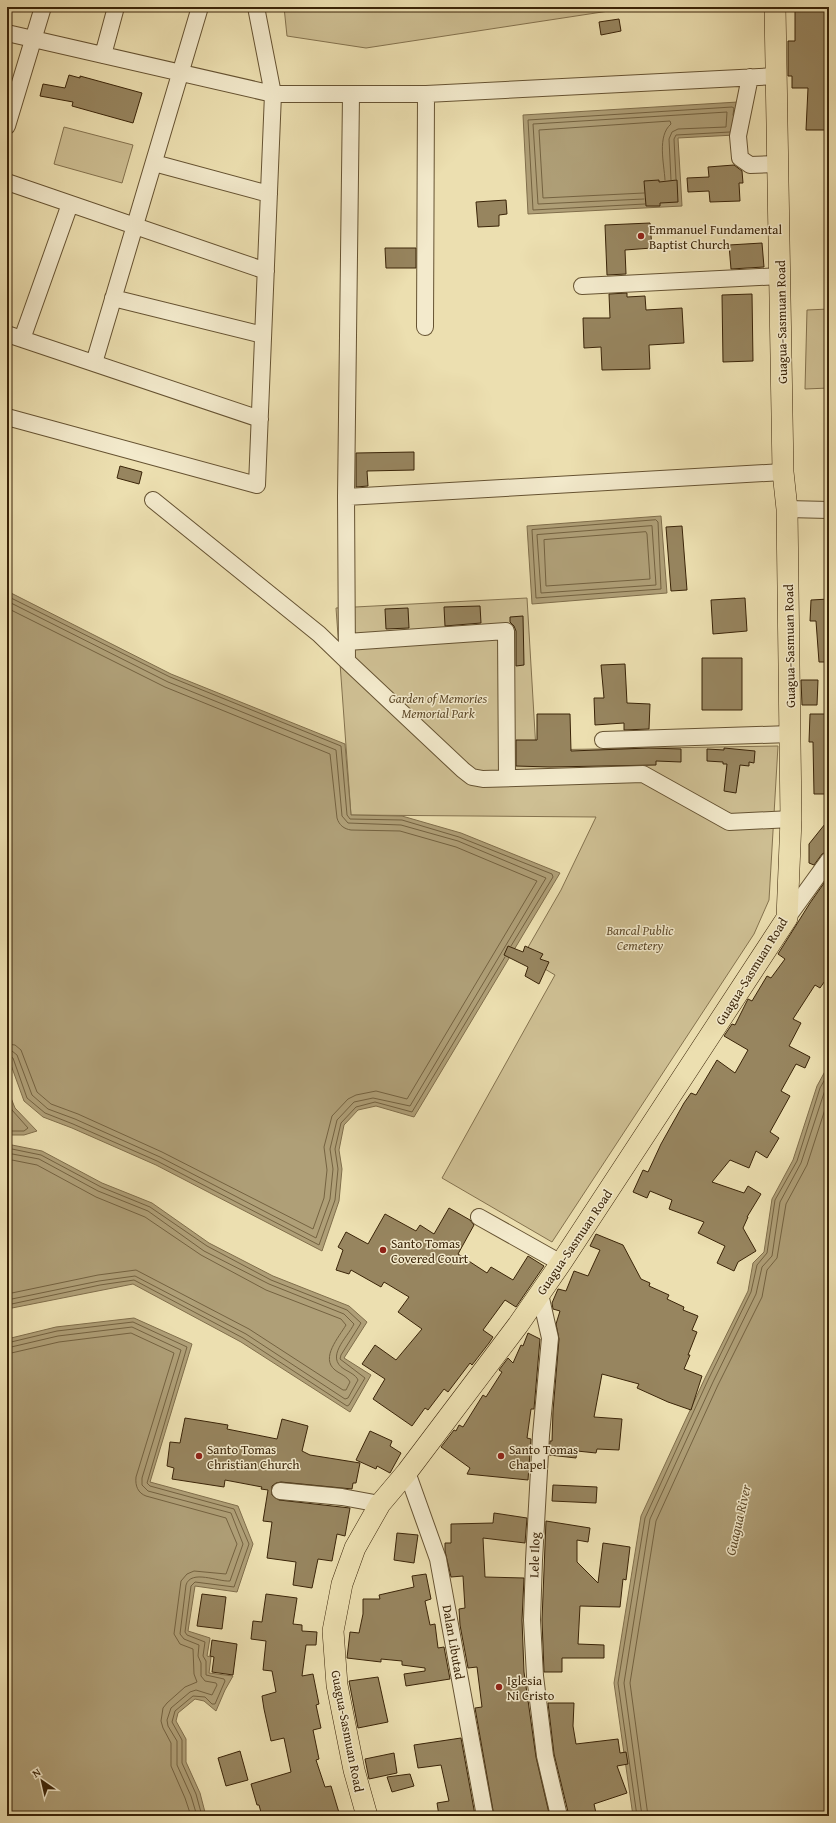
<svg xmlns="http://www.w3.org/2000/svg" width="836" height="1823" font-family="'Gentium Book Plus',serif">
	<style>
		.green { fill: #cebf93; stroke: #84724e }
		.water { fill: #af9f77; stroke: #806e4b }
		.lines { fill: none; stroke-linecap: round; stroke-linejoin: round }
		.shore { stroke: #746240; stroke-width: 1 }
		.building { fill: #97855f; stroke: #3a2408 }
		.minor-casing { stroke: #665332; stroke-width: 18 }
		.major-casing { stroke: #3a2408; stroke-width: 22 }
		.minor { stroke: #f3eacc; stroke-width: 16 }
		.major { stroke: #ecdfb0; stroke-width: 21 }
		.poi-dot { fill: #8f2418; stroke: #f3eacc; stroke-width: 1.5 }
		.labels { text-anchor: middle; stroke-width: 3; stroke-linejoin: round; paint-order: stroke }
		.poi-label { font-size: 13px; fill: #3a2408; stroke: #f3eacc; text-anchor: start }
		.street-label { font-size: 13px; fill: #3a2408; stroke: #f3eacc }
		.park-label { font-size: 13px; font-style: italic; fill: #5f4b2b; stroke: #f3eacc }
		.water-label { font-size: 14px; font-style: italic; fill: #5d4929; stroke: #f3eacc }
	</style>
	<rect width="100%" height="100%" fill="#ecdfb0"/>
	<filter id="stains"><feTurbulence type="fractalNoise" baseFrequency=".005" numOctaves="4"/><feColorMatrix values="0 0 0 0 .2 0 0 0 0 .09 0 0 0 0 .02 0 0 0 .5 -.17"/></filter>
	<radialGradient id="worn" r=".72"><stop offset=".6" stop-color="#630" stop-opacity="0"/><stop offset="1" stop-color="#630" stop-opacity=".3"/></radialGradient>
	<path class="green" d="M284,7H635L366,48L287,36Z
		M64,127L133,145L122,183L54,164Z
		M829,309V388L805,389L807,310Z
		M527,598L536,750L778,746L769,900L754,934L552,1242L442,1178L555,975L523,956L561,890L596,817L351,815L336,608Z"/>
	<path class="water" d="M738,102L735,135L678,138L682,206L528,214L523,115Z
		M661,516L667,593L532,604L527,526Z
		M7,591L171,674L345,744L351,815L402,816L461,833L560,873L414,1117L376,1106L358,1110L344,1125L339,1150L342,1169L339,1201L322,1251L156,1165L72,1128L43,1117L24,1101L7,1054Z
		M829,1064V1816H633L614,1683L641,1516L705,1378L748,1291L753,1263L764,1252L772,1199L793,1160L817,1086Z
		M7,1088L15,1108L37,1131L24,1135H7Z
		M7,1144L42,1151L102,1183L152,1203L209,1243L273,1276L349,1306L367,1322L344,1358L371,1375L350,1412L241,1342L133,1284L7,1309Z
		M134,1318L192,1344L150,1482L238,1506L253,1544L237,1592L195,1586L188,1631L210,1638L207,1656L211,1657L209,1673L233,1676L225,1690L216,1711L204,1701L195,1699L178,1713L176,1721L186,1739V1762L200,1793L206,1816H7V1339L56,1327Z"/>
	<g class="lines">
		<path class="shore" d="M676,179L674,139L676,135L730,132
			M644,193L543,198L539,130L670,121L671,124C657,136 664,163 665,180
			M644,199L538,204L533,124L727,112L726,127L678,129L672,132L669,139L671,180
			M645,204L533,210L528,120L732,107L734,108L733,115
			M656,520L658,522L661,589L536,598L532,530Z
			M652,526L656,585L541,593L537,535Z
			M646,532L647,534L650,579L546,586L544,540Z
			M7,596L170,677L341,746L347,815L350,819L402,820L459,837L552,874L553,877L511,946
			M7,601L168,682L336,750L342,816L348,823L401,825L458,841L546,878L410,1106L373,1098L354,1102L337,1120L330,1149L333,1169L330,1199L316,1238L160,1157L75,1119L48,1109L32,1095L17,1055L12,1051L7,1050
			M7,608L165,687L330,754L337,818C339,825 344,829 351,830L400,831L456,847L537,881L407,1099L376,1091L356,1095L348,1099L332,1116L324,1147L327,1170L324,1198L313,1229L162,1152L78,1114L51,1104L37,1092L21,1050L15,1045L7,1044
			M7,1055L13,1058L27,1098L45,1113L73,1124L157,1161L319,1245L335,1200L338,1169L335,1149L341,1123L356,1107L375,1102L412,1112L505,957
			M7,1099L12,1110L28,1128L24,1131H7
			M7,1148L41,1155L101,1187L150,1207L207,1246L271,1280L347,1310L361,1323L341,1355L340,1359L365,1378L349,1405L347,1406L243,1338L134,1280L100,1285L7,1305
			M7,1153L39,1159L98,1191L148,1211L204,1251L269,1284L344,1314L354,1324C347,1338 325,1357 344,1369C349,1372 356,1375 358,1380L348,1398L345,1399L246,1334L135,1276L99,1281L7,1300
			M7,1159L37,1165L96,1197L145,1217L201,1255L266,1290L341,1319L346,1325C339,1337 320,1358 335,1370C340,1374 347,1376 350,1382L346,1390H343L249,1329L136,1270L98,1275L7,1294
			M7,1343L57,1331L133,1322L187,1347L147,1483L150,1486L234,1509L249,1544L234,1587L195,1582L191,1586L185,1632L187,1635L205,1642L203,1656L206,1661V1675L224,1679L225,1681L215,1704H212L205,1697L193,1696L175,1711L172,1722L182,1740V1763L196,1794L202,1816
			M7,1348L58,1336L132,1327L181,1350L142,1478V1485L148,1491L231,1513L243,1544L230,1581C218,1582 191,1569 186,1585L180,1634L184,1639L199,1645L198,1656L201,1663V1676L205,1681L216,1683L217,1685L212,1695L196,1690L190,1692L171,1708L167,1720L168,1726L177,1741V1765L191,1796L197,1816
			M7,1354L59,1342L131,1333L174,1353L136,1477C135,1486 138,1493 146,1496L226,1518L237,1544L226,1574L194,1571L187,1574L181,1581L174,1634L180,1644L193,1649L194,1674L197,1682L185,1687L167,1703L163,1708L161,1721L163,1728L171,1743V1766L185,1798L191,1816
			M637,1816L618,1683L645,1518L708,1380L751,1292L757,1265L767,1253L775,1200L797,1161L820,1088L829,1072
			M642,1816L624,1683L650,1519L713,1382L756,1294L762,1267L772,1256L780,1202L801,1163L825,1090L829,1083
			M648,1816L630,1683L656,1521L718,1385L762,1297L767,1270L777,1258L786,1204L807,1165L829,1097"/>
	</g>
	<path class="building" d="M795,7H826L825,42H829V130H806L808,88H792V76H788V41H795Z
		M619,19L621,31L601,35L599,22Z
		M69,75L80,78V76L142,93L133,123L72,106L73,102L40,96L43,84L65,88Z
		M734,165L742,171L743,183H739L740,201L710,202L709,191L688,192L687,178L709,177L708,167Z
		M659,180V182L677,180L678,202L660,203V206H646L644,181Z
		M506,200L507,214L499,215V226L478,227L476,202Z
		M650,223L652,248L625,250L626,274L607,275L605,225Z
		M762,243L764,267L731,269L729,245Z
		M385,248H416V268H386Z
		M627,293V297L645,296L646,310L682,308L684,343L649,345L650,369L602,370L601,347L584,348L583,318H610L609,294Z
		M752,294L753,361L723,362L722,295Z
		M414,452V470L367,471L368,486L356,487V453Z
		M120,466L142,472L139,484L117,478Z
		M682,526L687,590L671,591L666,527Z
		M745,598L747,631L713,634L711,600Z
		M829,599V662H819L816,621H810L811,600Z
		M480,606L481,623L445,626L444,607Z
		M408,608L409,628L386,629L385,609Z
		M523,616L524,665L516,666V631L514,626L510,622V617Z
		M702,658H742V710H702Z
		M625,664L627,703L650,704L649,729L624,730V723L595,725L594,698H604L601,665Z
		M801,680H818L817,705H802Z
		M537,714H570L571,751L649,748L681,749V762L656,761V765L550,767L516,766V740H537Z
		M810,714H829V794H814L813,742H809Z
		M724,748L755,751L754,763L749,762V766L740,765L736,793L724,791L727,764H723V762L707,761V749L724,750Z
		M829,819V851L822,854L814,865L809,863V844Z
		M829,876V975L820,988L815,985L793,1019L801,1023L789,1046L810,1057L805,1068L796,1064L781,1091L790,1096L770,1132L779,1138L767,1158L756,1151L749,1168L730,1160L712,1182L744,1193L748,1186L761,1194L747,1217H748L743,1228L756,1251L738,1262L734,1271L717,1263L725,1246L698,1233L704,1222L669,1209L672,1200L650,1191L647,1198L633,1192L643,1170L648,1172L661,1144L684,1103L691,1093L696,1095L717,1060L735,1073L748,1050L724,1036L732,1024L735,1025L748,999L752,1001L767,976L771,978L785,959L778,954L810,903Z
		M508,946L523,952L525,946L543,954L540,959L549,962L539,984L525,976L528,967L504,955Z
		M449,1208L470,1220L474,1225L458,1254L487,1273L491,1267L513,1280L528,1256L544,1266L516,1307L505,1300L483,1330L493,1337L489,1343L472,1365L470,1363L448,1392L444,1389L428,1410L425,1408L412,1426L373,1399L385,1379L362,1364L375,1345L396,1360L422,1329L398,1312L409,1297L384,1282L381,1287L351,1270L349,1274L336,1270L343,1250L338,1247L346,1232L368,1244L385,1214L416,1231L420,1225L434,1234Z
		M596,1234L623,1245L641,1279L650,1283L649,1286L669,1295L667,1299L684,1307L683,1310L698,1316L692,1330L697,1332L688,1355H690L684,1369L702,1376L691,1410L668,1402L637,1388L639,1384L602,1374L594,1417L622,1419L619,1450L597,1449L596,1453L577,1451L576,1458L549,1455L550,1441H552L553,1411L559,1339L556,1324L560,1311L553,1309L552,1303L558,1289L566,1291L574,1271L588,1276L600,1250L590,1246Z
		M528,1333L540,1339L534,1409H531L527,1438L531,1439L528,1480L467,1474L470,1468L441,1447L454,1430L456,1431L459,1425L463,1427L483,1395L486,1397L502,1372L499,1370L508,1358L513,1363L521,1345L523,1346Z
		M185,1418L228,1425L227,1429L277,1439L282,1419L308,1426L302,1451L310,1455L360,1463L356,1483H353L352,1489L281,1482L276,1483L272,1486V1495L279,1500L350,1508L345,1536L337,1534L332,1561L318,1559L312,1588L293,1585L296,1562L267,1558L272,1522L263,1521L268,1490L261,1489L262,1487L225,1480L224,1487L172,1479L174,1468L167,1466L170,1442L180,1443Z
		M370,1431L392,1441L390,1446L401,1453L390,1473L377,1466L376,1469L356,1460Z
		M553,1485L597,1487L596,1503L552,1501Z
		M494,1513L527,1518L525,1543L483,1538L485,1577L524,1578L522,1620L524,1672L536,1757L549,1813L537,1816H494L475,1708L482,1707L477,1667L468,1668L460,1625L459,1609L465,1608L463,1576L451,1577L445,1551V1543H451V1524L493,1523Z
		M546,1521L590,1528L588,1542L577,1540V1562L598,1583L603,1543L630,1547L626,1580L623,1579L620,1607L580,1606L578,1644L604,1645V1658H562V1672H544L542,1620Z
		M397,1533L418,1535L414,1563L394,1560Z
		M426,1574L431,1599L425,1601L430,1625L435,1624L438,1648L444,1647L450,1679L406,1686L404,1674L425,1671V1668L402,1665V1661L381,1659V1662L347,1658L350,1632L359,1633L363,1614V1599H380L379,1595L414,1587L412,1576Z
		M202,1594L226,1597L222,1629L197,1626Z
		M266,1594L297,1598L293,1624L302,1625V1631L317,1632L316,1645H306L302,1676L313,1674L319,1704L316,1705L321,1728L313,1730L319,1759L316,1760L325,1787L331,1786L340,1816H262L259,1805H257L251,1784L291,1772L284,1738L271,1741L264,1709L262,1696L276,1692L272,1671L263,1670L266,1641L251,1639L253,1621L262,1622Z
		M212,1640L237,1644L233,1675L212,1672L214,1657L210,1656Z
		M378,1677L388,1722L358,1728L349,1681Z
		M548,1703H574L573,1726L576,1744L618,1739L620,1753L626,1752L628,1764L617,1766L627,1793L594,1804L596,1813L569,1816L554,1754Z
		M461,1738L475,1815L439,1816L437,1803L449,1801L441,1765L418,1768L414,1745Z
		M240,1751L248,1780L226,1786L218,1758Z
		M394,1753L397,1773L369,1779L365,1759Z
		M410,1774L414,1786L392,1792L387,1777Z"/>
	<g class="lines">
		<defs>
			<path id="minor" d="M7,33L273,94H426L777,76
				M103,55L116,7
				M750,77L738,136L740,158L750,165L778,164
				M7,126L43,7
				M154,163L269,194
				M7,182L266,271
				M582,286L781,276
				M113,298L263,335
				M425,327L426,94
				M7,334L260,419
				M22,339L70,204
				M94,363L200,7
				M7,417L257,485L273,94L256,7
				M346,497L783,472
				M153,500L319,634L347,661L346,497L351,95
				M787,509L829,510
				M347,642L506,631L507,777
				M347,661L463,770L472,777L483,779L643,774L729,822L791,819
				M603,740L790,734
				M787,918L829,860
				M479,1217L561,1263
				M540,1294L550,1338L541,1435L534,1560L532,1620L535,1676L545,1756L559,1816
				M407,1472L438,1559L485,1816
				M280,1491L342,1497L380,1504"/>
			<path id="major" d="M367,1816L354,1770L337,1685L333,1631L342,1584L355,1548L380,1504L407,1472L518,1325L561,1263L787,918L791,819L787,509L783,472L775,7"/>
		</defs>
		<use href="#minor" class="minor-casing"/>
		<use href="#major" class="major-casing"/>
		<use href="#minor" class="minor"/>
		<use href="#major" class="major"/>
	</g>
	<g class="poi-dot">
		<circle cx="641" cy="236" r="4"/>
		<circle cx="383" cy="1250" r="4"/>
		<circle cx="199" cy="1456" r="4"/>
		<circle cx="501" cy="1456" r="4"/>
		<circle cx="499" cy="1687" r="4"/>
	</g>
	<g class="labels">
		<g class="poi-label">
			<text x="649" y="234">Emmanuel Fundamental<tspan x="649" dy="15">Baptist Church</tspan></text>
			<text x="391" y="1248">Santo Tomas<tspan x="391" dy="15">Covered Court</tspan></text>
			<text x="207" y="1454">Santo Tomas<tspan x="207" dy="15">Christian Church</tspan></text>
			<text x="509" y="1454">Santo Tomas<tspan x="509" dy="15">Chapel</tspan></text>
			<text x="507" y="1685">Iglesia<tspan x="507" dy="15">Ni Cristo</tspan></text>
		</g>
		<g class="street-label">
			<text transform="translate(781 322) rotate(-91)" y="5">Guagua-Sasmuan Road</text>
			<text transform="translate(789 646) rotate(-91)" y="5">Guagua-Sasmuan Road</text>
			<text transform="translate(751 971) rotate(-58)" y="5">Guagua-Sasmuan Road</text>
			<text transform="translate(574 1242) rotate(-56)" y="5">Guagua-Sasmuan Road</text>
			<text transform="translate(534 1555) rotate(-88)" y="5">Lele Ilog</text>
			<text transform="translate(454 1642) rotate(80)" y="5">Dalan Libutad</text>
			<text transform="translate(348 1731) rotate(79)" y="5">Guagua-Sasmuan Road</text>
		</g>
		<g class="park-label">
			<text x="438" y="703">Garden of Memories<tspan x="438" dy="15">Memorial Park</tspan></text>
			<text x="640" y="935">Bancal Public<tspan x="640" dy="15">Cemetery</tspan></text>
		</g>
		<g class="water-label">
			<text transform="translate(738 1520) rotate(-77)" y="5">Guagua River</text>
		</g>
	</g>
	<rect width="836" height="1823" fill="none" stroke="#ecdfb0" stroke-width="24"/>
	<rect x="8" y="8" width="820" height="1807" fill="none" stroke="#3a2408" stroke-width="2"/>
	<rect x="12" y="12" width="812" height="1799" fill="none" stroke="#3a2408"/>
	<g transform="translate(42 1781) rotate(326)" stroke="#f3eacc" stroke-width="3" paint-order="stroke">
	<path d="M0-3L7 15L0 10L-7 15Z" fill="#3a2408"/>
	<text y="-6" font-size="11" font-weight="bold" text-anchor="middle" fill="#3a2408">N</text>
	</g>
	<rect width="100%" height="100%" filter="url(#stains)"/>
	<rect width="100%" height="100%" fill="url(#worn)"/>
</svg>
